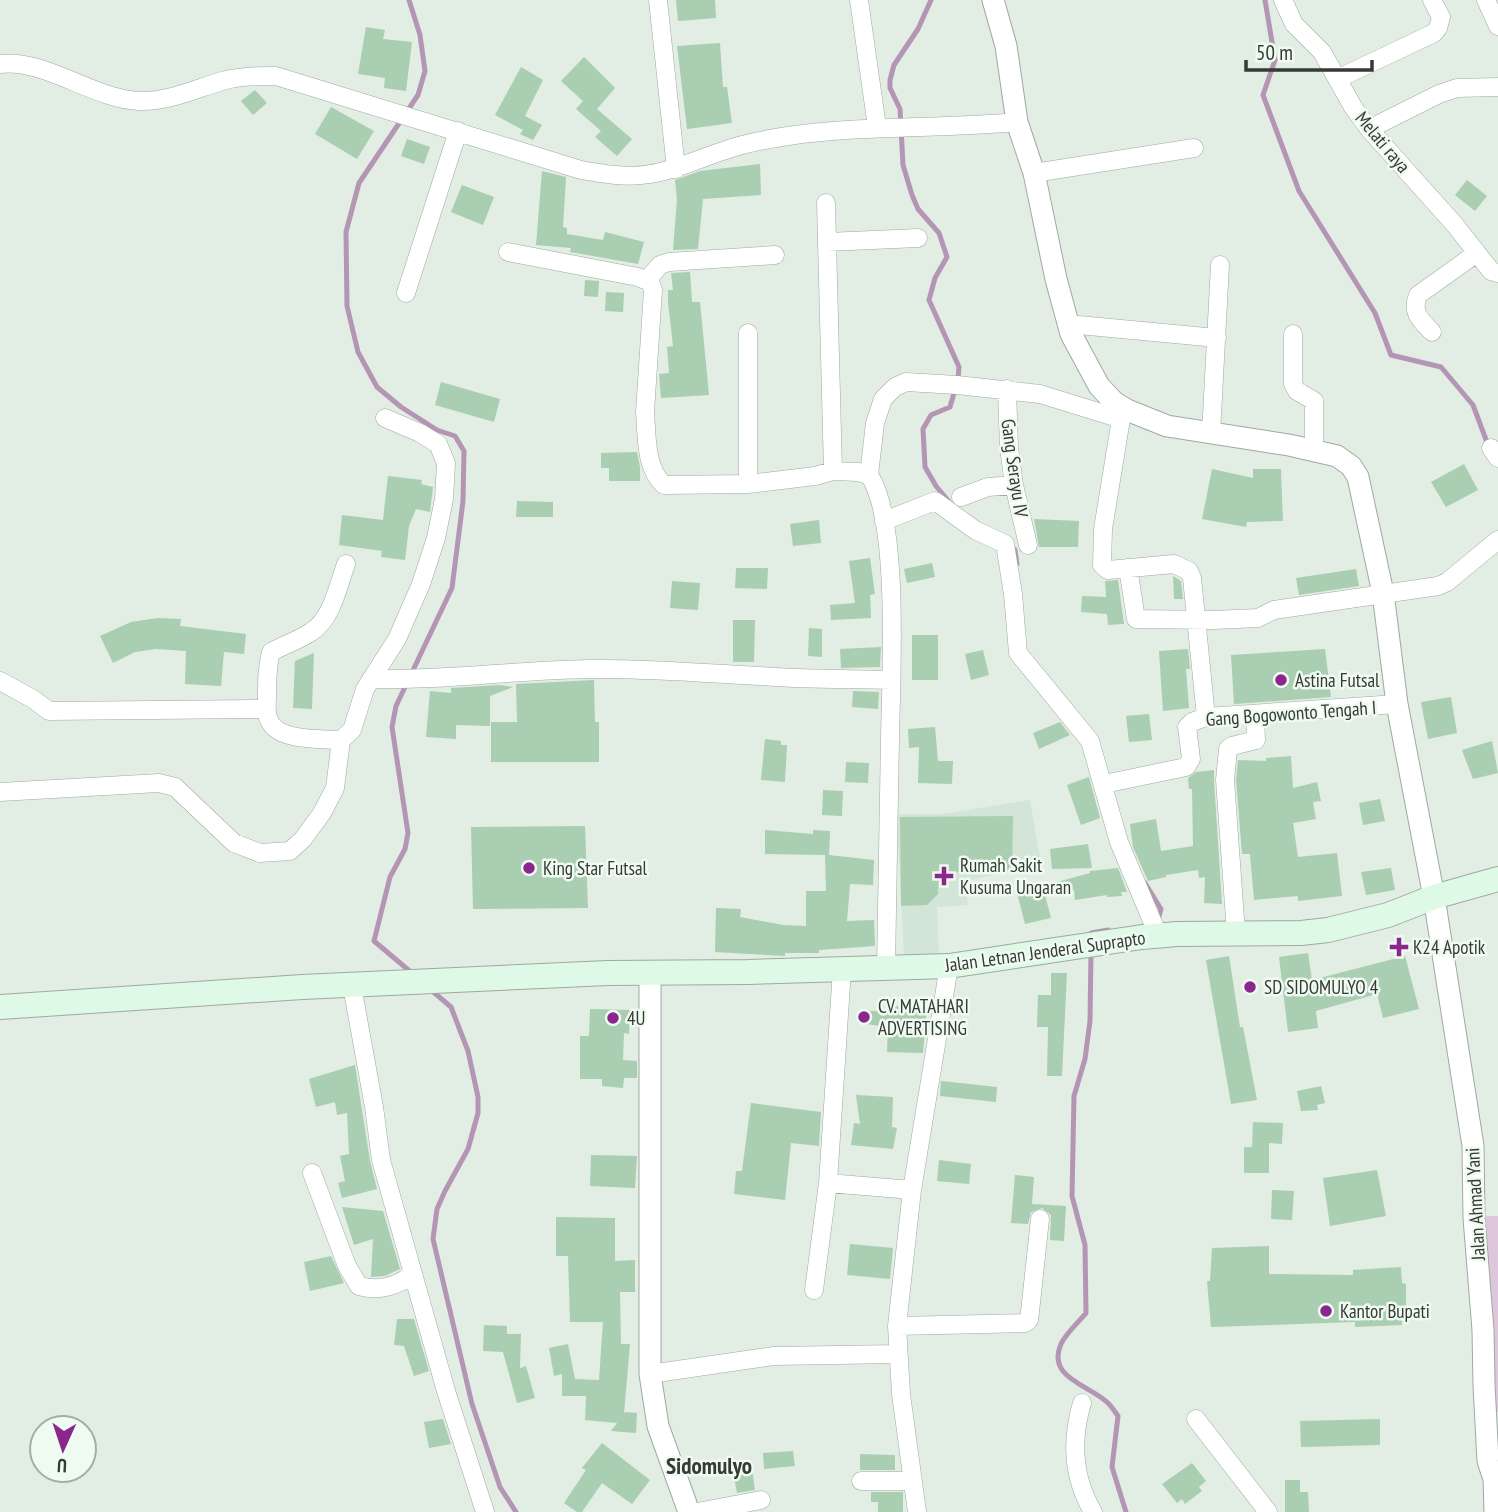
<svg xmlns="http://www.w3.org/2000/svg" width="1498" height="1512" font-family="'PT Sans Narrow',sans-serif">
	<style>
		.built { fill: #d3e5d7 }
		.green { fill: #dec6dd }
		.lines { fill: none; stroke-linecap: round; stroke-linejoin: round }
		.stream { stroke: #b496b4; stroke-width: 5 }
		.building { fill: #a9ceb1 }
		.minor-casing { stroke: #9fa9a1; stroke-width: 19 }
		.tertiary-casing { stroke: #9fa9a1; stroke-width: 23 }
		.secondary-casing { stroke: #9fa9a1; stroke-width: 26 }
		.minor { stroke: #fff; stroke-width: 18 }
		.tertiary { stroke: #fff; stroke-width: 21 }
		.secondary { stroke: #def9e5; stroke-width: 24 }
		.poi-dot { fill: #8a268e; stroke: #effaf1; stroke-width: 2.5 }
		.labels { text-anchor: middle; stroke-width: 5; stroke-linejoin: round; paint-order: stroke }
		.street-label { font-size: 19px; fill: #353a36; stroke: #effaf1 }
		.poi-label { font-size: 19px; fill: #353a36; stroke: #effaf1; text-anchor: start }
		.quarter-label { font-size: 23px; font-weight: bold; fill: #353a36; stroke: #effaf1 }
	</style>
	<rect width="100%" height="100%" fill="#e2ede4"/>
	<path class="built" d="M1030,800L1041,864L965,881L968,905L937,907L939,955L904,957L897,814H943Z"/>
	<path class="green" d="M1486,1216H1498V1412L1487,1413Z"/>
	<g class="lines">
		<path class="stream" d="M409,0L420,35L425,71L418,95L359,183L346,232L347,306L358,352L377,387L401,407L437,430L455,436L464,451L463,501L452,588L396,706L392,727L408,833L405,849L390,877L374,941L412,973
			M931,0L918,29L894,65L890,80V88L900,109L903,165L912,195L918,209L939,233L947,257L935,278L929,300L959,367L958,379L950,407L931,415L923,429L925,467L936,486L951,504
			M1265,0L1275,60L1263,95L1299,191L1375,313L1391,355L1441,367L1473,405L1488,445
			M1009,545L1015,550L1017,564
			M1145,883L1161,909L1158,920
			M1091,938V933L1108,930
			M1091,951L1090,1021L1085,1059L1074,1096L1072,1196L1085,1245L1086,1313C1078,1323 1066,1333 1061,1344C1046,1378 1090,1385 1108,1403C1112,1407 1115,1412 1118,1416L1112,1467L1126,1512
			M430,989L451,1007L468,1051L478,1097V1113L468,1149L445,1191L437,1209L433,1239L472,1404L500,1487L516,1512"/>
	</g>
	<path class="building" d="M676,0H715L716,18L678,21Z
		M366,27L385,30L383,39L412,42L406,91L384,88L385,78L358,74Z
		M720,43L723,87H727L732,123L687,129L677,46Z
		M584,57L615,88L597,109L632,139L617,156L595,137L601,131L576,109L583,101L561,81Z
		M521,67L543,80L525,116L542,125L533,140L520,134L523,130L495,115Z
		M255,90L267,103L253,115L241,101Z
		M331,107L374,131L357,159L315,134Z
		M407,139L430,147L424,164L401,156Z
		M760,164L761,195L703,199L698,249L673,250L677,200L675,180L700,171Z
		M542,171L566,177L563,227L567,228V234L603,240L605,232L644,242L638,264L570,252L571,248L536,245Z
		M1467,180L1487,196L1475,211L1455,195Z
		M462,185L494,197L483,225L451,212Z
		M690,272L692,302H700L709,395L661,398L659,374L669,373L667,347L673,346L668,303V290H673L671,273Z
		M585,280L599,281L598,297L584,296Z
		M606,292L624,293L623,312L605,311Z
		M441,382L500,399L494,422L435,405Z
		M637,452L640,467V481H609V468H601V453Z
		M1464,464L1478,490L1446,507L1431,482Z
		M1212,469L1253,478V469H1281L1283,521L1247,522L1246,527L1202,519Z
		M388,476L422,480L421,484L433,487L430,512L416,509L409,526L405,560L381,557L382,551L339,545L342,515L383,520Z
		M517,501L553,502V517H516Z
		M1034,519L1079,521L1078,547H1039Z
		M819,520L821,543L793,546L790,524Z
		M870,558L875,594L870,595L871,618L831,620L830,605L855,603L849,561Z
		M932,563L935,577L907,583L904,569Z
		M736,568H768L767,589L735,588Z
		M1356,569L1359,586L1299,595L1296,578Z
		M1173,576L1181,581L1183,599H1174Z
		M1118,580L1124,624L1108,625L1107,614L1081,612L1082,596L1106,597L1105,581Z
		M672,581L700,583L698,610L670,608Z
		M158,618L181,619L180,626L246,634L244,654L224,652L221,686L185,684L186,651L156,649L135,652L113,663L100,636L131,622Z
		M733,620H755L754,662H733Z
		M809,628L822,629V657L808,656Z
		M912,635H938V680H912Z
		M881,647L880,667L841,668L840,649Z
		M1188,649L1190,669H1186L1189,708L1163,711L1159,651Z
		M1325,649L1331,697L1234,704L1231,655Z
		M983,650L989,675L971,680L965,654Z
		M314,653L312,709L293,708L295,661Z
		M594,680L595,722H599V762H491V722H517L516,684Z
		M499,685L513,687L490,696V726L456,725V739L426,737L430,691L451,693V688Z
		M853,691L879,692L878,709L852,707Z
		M1451,697L1457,733L1428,739L1421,702Z
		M1149,714L1152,740L1129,742L1126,716Z
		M1060,722L1070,735L1039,749L1033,733Z
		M935,727L938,761H953L952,784L918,783L919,747L909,748L908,729Z
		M765,739L781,741V745H787L785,782L761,780Z
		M1492,741L1498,773L1473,779L1462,750Z
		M1291,756L1293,788L1317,782L1321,801L1313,802L1316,819L1293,823L1298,857L1337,853L1342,896L1298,901V896L1254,900L1250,854H1242L1236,780L1238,760L1266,761V758Z
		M846,762L869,763L868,783L845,782Z
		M1214,770V781L1222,904L1204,903L1205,877L1199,878L1198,870L1166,875V877L1148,881L1133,847L1130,824L1156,819L1161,851L1193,846L1192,789H1189L1188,778L1196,772Z
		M1089,777L1100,818L1081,825L1067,785Z
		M823,790L843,791L842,816L822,815Z
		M1380,799L1385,821L1363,825L1359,803Z
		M1013,816L1012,870L939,873L938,894L927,905L901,906L900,817Z
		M585,826L588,908L473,909L471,827Z
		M765,830L813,834V830L830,831L829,855L874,860L873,885L850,884L847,921L874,920L875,946L819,950V953H785V956L715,952L716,908L741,909L740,917L783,925L806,926V891H826L825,855L765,854Z
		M1088,844L1092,868L1052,869L1050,849Z
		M1118,868L1127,892H1121L1122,896L1107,897V895L1075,900L1074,890L1045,895L1051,918L1025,924L1017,893L1090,873V871Z
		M1391,868L1395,890L1366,895L1361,872Z
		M1308,953L1312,980L1405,956L1419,1009L1383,1018L1377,994L1316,1011L1318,1028L1288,1032L1279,957Z
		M1229,956L1240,1027H1243L1257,1100L1231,1104L1206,960Z
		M1051,973H1067L1062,1076H1047L1048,1027H1037L1038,995H1051Z
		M888,1006L927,1007L923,1053L887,1052L888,1027L858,1023L860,1010L888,1012Z
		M590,1009L630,1010L629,1034L624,1033L623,1060L637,1061V1078H624L623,1088L602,1086V1079H580V1036H589Z
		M355,1065L370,1161L377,1189L342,1198L338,1183L345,1181L340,1156L349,1154L347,1113L337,1115L335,1102L316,1107L309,1079Z
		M941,1081L997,1087L996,1102L940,1096Z
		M1321,1086L1325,1103L1317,1105L1318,1110L1301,1111L1297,1091Z
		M856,1095L893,1097L892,1127L897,1128L893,1149L851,1145L854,1123L860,1124Z
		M751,1103L821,1112L819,1146L791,1143L785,1200L734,1194L736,1171H742Z
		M1253,1122L1283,1123L1282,1144L1269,1143V1173H1244V1147H1252Z
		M591,1155L637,1156L635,1188L590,1186Z
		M939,1160L971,1164L969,1184L937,1181Z
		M1377,1170L1386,1216L1330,1226L1323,1178Z
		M1015,1175L1034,1177L1032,1204L1066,1206L1064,1241L1050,1240L1051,1215L1042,1208L1031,1212L1028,1224L1011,1223Z
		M1272,1190L1294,1191L1292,1220L1271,1219Z
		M342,1207L383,1211L400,1269L385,1276L371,1277L373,1239L354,1245Z
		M556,1217L615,1218V1261L635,1260V1292H620L621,1344H630L624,1414L625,1412L637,1413L636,1433L611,1431L617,1423L585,1420L586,1396H562V1374L554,1376L549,1348L568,1344L575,1379L599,1380L603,1322H570L568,1256H556Z
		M850,1244L893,1248L890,1279L847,1275Z
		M1269,1246V1274L1353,1275V1270L1401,1267L1402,1283L1406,1284V1311L1401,1310L1402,1325L1355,1327V1322L1211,1327L1207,1281H1210L1212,1248Z
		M331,1256L344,1283L310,1291L304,1262Z
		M397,1319H414L429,1371L414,1376L404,1346L394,1345Z
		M484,1325L507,1326V1334H521L520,1368L526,1366L535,1398L517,1403L503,1352L483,1351Z
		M443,1419L451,1444L429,1448L424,1422Z
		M1380,1419V1445L1301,1447L1300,1421Z
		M602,1443L650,1480L632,1504L602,1483L582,1512H577L564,1503L586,1470L582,1468Z
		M793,1451L795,1466L764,1469L763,1453Z
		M860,1454L895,1455V1470H860Z
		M751,1463L755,1490L737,1493L732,1466Z
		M1192,1463L1206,1481L1199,1487L1202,1491L1185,1504L1182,1499L1177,1503L1162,1484Z
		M1285,1480H1300V1492H1308L1309,1512H1285Z
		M871,1492H903V1512H878V1502H871Z"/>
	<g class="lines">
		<defs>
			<path id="minor" d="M658,0L676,169
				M859,0L877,127
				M1283,0L1294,24L1322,52L1353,107L1369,129L1455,225L1491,271L1498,273
				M1486,0L1498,26
				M0,64C46,59 93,99 139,101C168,102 195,89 222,81C240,76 258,76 276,76L581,170C603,174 628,178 650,174C677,170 700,158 726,150C745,143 768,139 788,136C864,125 941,129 1017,122
				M1337,79L1434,33L1438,28L1441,17L1432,0
				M1369,129L1439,94L1457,88L1498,87
				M1034,173L1194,148
				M826,203L833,471
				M827,242L918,238
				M508,252L638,277L650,282L653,290L645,412C647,436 645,468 664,485L748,484L815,476L833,471L858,472L869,475
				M647,280L660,265L669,262L775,255
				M406,293L458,131
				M1068,324L1217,338
				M1432,332C1420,320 1411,312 1418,295L1477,253
				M1293,334V384L1297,391L1314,401V451
				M1007,389L1009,448L1014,485L1028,545
				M1121,419L1103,529L1102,565L1108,570L1174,564L1189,571L1192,578L1206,717
				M1211,434L1220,265
				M1491,448L1498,458
				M748,484V333
				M961,497L988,487L1014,485
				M884,521L935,501L975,530L1005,544L1013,594L1018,653L1090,741L1119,842L1158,935
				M1128,568L1136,619L1213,620L1258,618L1274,610L1438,586L1447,582L1498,540
				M371,679C444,681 516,670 589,669C658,668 726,675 796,678C827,679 859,679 891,680
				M0,681L33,699L49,711L266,709
				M341,740C322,739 279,741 270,722C265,714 267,704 267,696C267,681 267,667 271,652C284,645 299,640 311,632C332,619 338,586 346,564
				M1104,784L1186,767L1191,759L1187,727L1192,722L1206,717L1397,704
				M0,792L159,783L175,787L234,843L260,853L290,851L303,839L322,813L335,788L341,740L352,730L365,689L397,639L421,584L436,538L444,499L446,463L438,444L420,433L385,418
				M1236,933L1225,780L1228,749L1232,746L1256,740L1255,714
				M886,967C887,891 889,814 890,738C891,680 900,520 869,475L875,423L883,399L895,387L906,382L957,385L1040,394L1121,419L1127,410
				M842,969L828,1183L912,1190
				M352,986L374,1107L381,1160L446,1391L485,1512
				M312,1173L347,1266L359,1286C380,1292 397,1286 413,1274
				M814,1290L828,1183
				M897,1326L1025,1323L1029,1320L1030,1312L1040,1219
				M650,1374L774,1356L897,1354
				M1082,1403C1071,1440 1073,1478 1093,1512
				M1196,1419L1268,1512
				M861,1481H913
				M697,1512L761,1500
				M917,1512L901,1394L897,1326L912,1190L949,966"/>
			<path id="tertiary" d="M993,0L1006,46L1017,122L1034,173L1056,279L1071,334L1099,386L1114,402L1127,410L1167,426L1289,445L1337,456L1351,466L1358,477L1383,593L1397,704L1434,897L1473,1146L1474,1218L1483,1330L1484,1385L1488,1461L1494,1479L1495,1512
				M650,973V1374L658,1426L689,1512"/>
			<path id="secondary" d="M0,1007L302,987L608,973L748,972L949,966L1142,937L1177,934L1301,933L1328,930L1388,915L1434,897L1498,879"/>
		</defs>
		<use href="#minor" class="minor-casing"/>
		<use href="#tertiary" class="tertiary-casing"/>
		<use href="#secondary" class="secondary-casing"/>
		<use href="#minor" class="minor"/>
		<use href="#tertiary" class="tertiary"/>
		<use href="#secondary" class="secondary"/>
	</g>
	<g class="poi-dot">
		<circle cx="1281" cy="680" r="7"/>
		<circle cx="529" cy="868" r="7"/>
		<path d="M940.5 865.5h7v7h7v7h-7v7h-7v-7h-7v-7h7z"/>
		<path d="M1395.5 936.5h7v7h7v7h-7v7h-7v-7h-7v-7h7z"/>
		<circle cx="1250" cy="987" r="7"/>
		<circle cx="864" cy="1017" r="7"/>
		<circle cx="613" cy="1018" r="7"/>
		<circle cx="1326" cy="1311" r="7"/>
	</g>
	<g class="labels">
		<g class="street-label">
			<text transform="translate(1383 142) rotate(50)" y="7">Melati raya</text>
			<text transform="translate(1015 468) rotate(82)" y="7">Gang Serayu IV</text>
			<text transform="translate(1291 713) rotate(-4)" y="7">Gang Bogowonto Tengah I</text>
			<text transform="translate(1045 951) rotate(-8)" y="7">Jalan Letnan Jenderal Suprapto</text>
			<text transform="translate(1475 1204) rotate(-93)" y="7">Jalan Ahmad Yani</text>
		</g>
		<g class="poi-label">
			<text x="1295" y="687">Astina Futsal</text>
			<text x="960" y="872">Rumah Sakit<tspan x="960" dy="22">Kusuma Ungaran</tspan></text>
			<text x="543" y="875">King Star Futsal</text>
			<text x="1413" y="954">K24 Apotik</text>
			<text x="1264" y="994">SD SIDOMULYO 4</text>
			<text x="878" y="1013">CV. MATAHARI<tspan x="878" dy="22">ADVERTISING</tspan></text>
			<text x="627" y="1025">4U</text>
			<text x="1340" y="1318">Kantor Bupati</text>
		</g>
		<g class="quarter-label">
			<text x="709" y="1474">Sidomulyo</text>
		</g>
	</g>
	<g transform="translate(63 1449) rotate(183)"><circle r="33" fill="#effaf1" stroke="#a5ada6" stroke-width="2"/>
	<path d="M0-5L12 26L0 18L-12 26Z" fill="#8a268e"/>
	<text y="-10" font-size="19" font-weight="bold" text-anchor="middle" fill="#353a36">U</text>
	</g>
	<path d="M1246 60v10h126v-10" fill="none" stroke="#353a36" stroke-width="3.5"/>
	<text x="1256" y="60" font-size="21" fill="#353a36" stroke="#effaf1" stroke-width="5" paint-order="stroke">50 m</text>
</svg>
